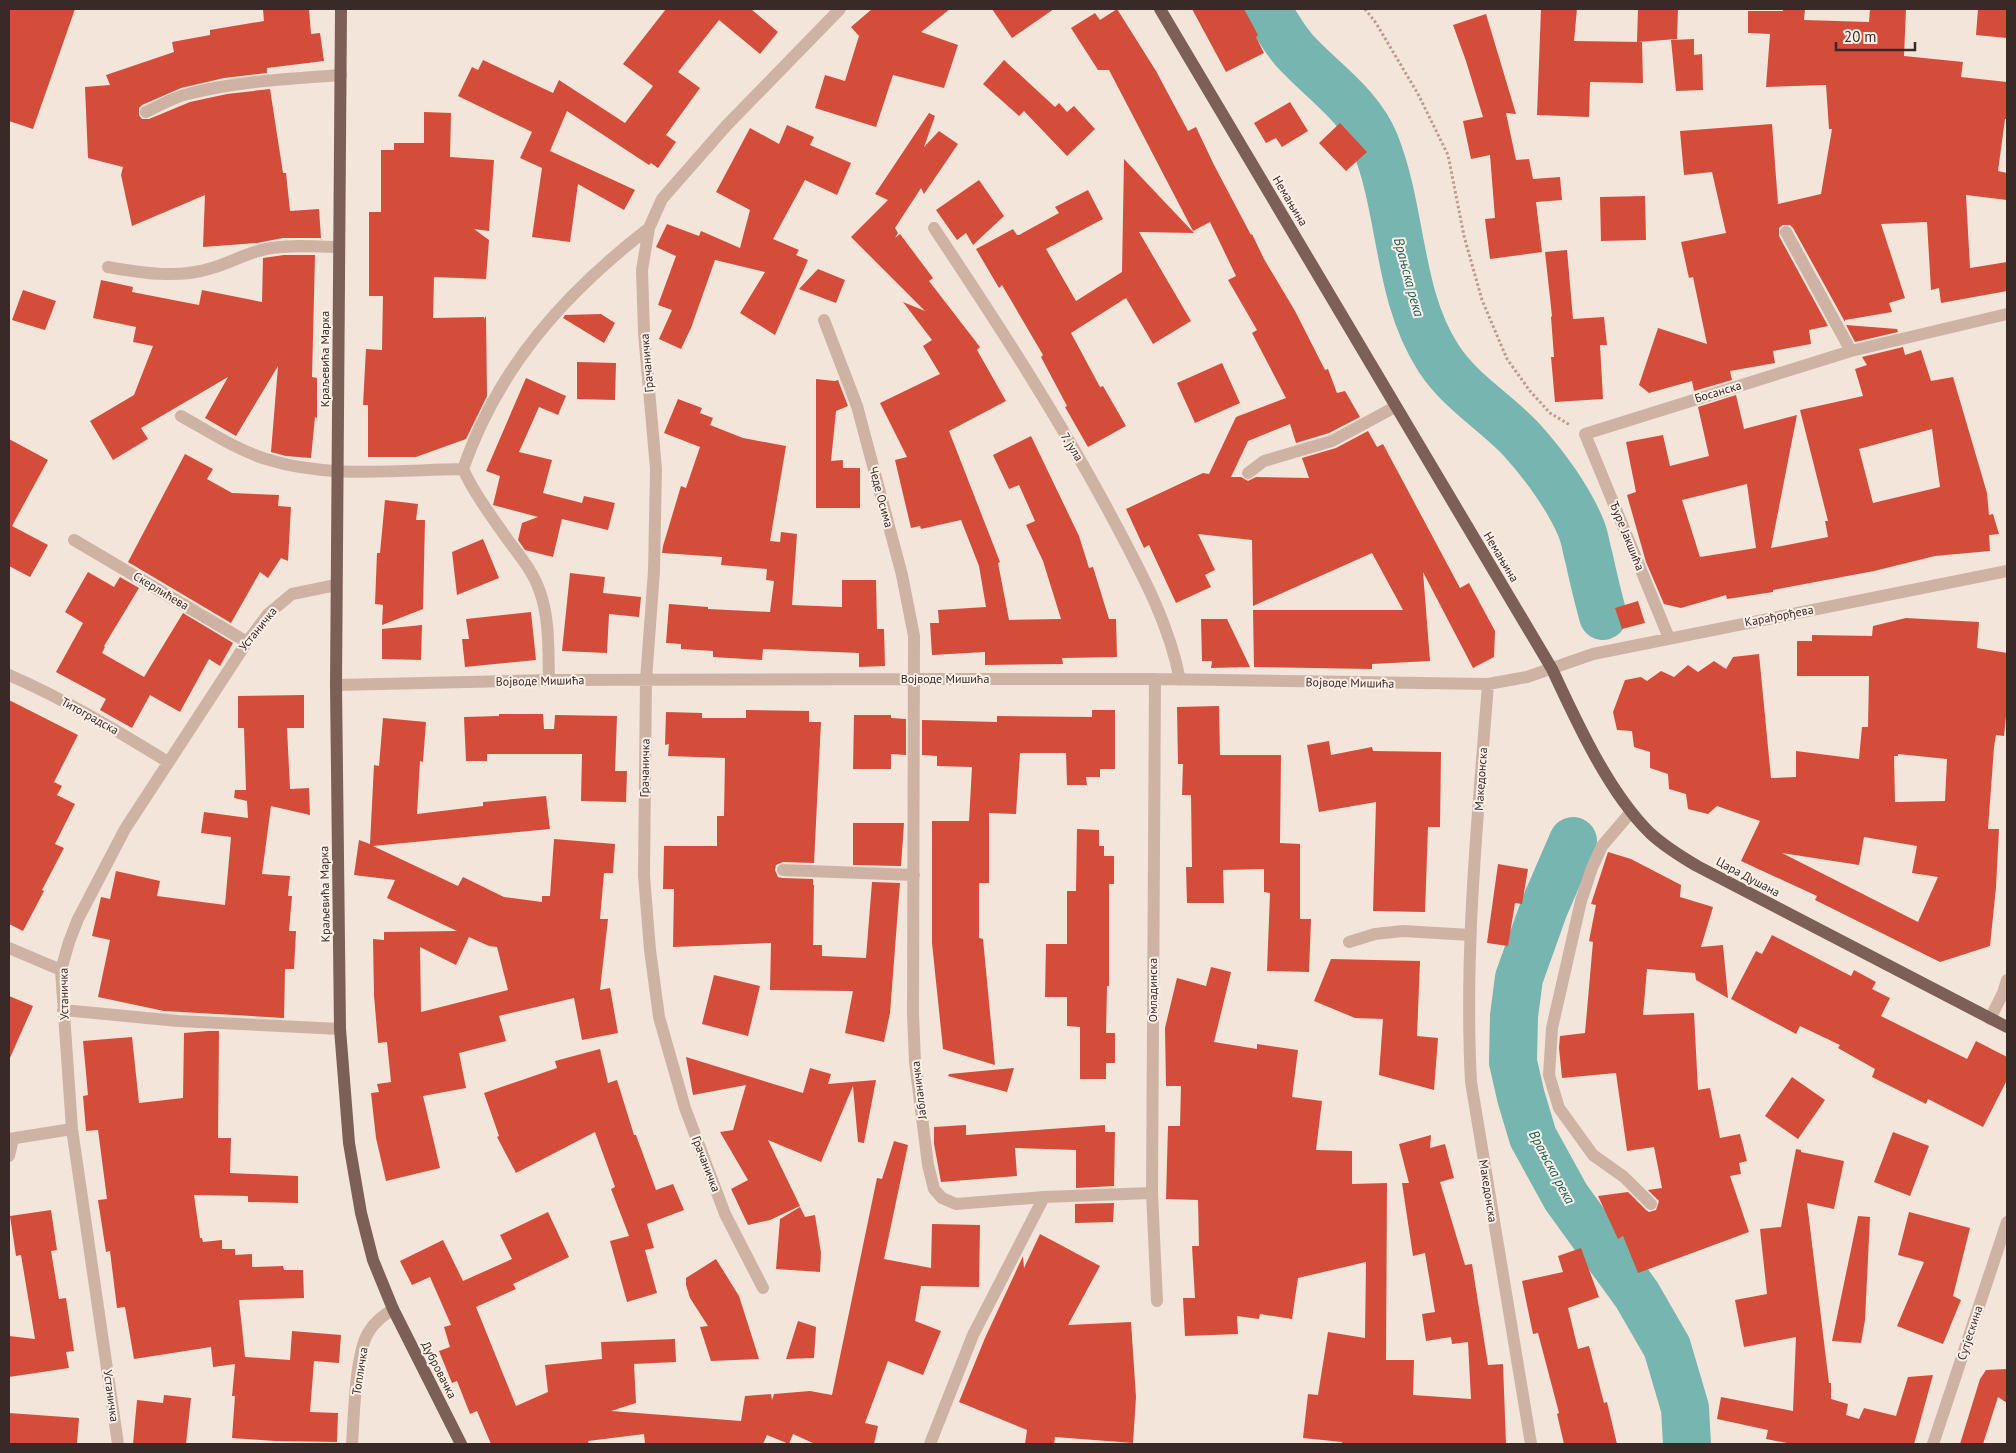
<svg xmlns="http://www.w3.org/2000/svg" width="2016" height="1453" font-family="'PT Sans',sans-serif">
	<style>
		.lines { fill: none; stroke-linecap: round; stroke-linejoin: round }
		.river { stroke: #76b5b0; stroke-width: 48 }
		.building { fill: #d34d3a; fill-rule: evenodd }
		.path { stroke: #ba9c8f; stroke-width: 3; stroke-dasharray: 2.5 2.5; stroke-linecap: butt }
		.minor { stroke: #ceb3a5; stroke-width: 12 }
		.major { stroke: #7c5f56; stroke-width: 12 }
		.labels { text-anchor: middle; stroke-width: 4; stroke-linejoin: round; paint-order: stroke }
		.street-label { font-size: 12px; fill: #392a27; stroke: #fbf0e7 }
		.water-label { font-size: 14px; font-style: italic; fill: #185f5b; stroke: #fbf0e7 }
	</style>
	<rect width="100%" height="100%" fill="#f4e5da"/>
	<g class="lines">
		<path class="river" d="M1267,9C1275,23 1283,37 1294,50C1321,80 1359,104 1375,143C1403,213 1397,295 1439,359C1460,391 1494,411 1520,438C1543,463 1568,497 1581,528C1585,537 1586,548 1589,558C1593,577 1598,597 1603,616
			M1573,841L1544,908L1519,978L1514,1016L1513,1062L1521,1097L1533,1137L1566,1197L1637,1295L1667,1347L1685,1408L1687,1444"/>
	</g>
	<path class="building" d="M9,9H75L33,129L9,121Z
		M272,9H309L311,34L320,33L324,61L267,68V73L224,78L181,88L142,105L139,108V115L142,119H149L190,102L227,94L270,89L283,173H286L290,211L319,209L321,238H283L257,243L203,247L205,195L132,226L121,175L123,167L88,158L85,87L110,85L106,75L174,52L172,42L210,35V30L264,21L263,10Z
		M666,9H751L778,32L760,54L719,20L678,72L700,88L666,135L676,142L658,168L651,163L649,165L567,111L550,151L635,190L624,210L578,184L570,242L532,237L542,168L520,158L532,132L458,96L472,67L478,70L483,60L553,93L559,80L625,123L653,86L623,64Z
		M872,9H950L921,32L958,45L944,88L893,75L876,127L815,108L825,75L845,81L859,36L851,27Z
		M992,9H1054L1012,38Z
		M1117,9L1156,71L1188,131L1196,127L1214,165L1251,235L1252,234L1264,259L1295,311L1325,370L1328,369L1337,393L1345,391L1360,417L1329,433L1296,443L1290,424L1248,441L1231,477H1241L1248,481L1256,477L1309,478L1302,458L1336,448L1368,431L1377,447L1383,444L1460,588L1469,583L1495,631L1494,657L1473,668L1423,572L1430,661L1372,664V669L1254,667L1253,610H1403L1372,553L1253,606L1252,540L1198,534L1215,570L1205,575L1211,587L1176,603L1149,545L1144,548L1126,509L1203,473L1209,474L1236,417L1286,398L1252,333L1257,330L1228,280L1236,276L1210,222L1193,231L1109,70H1098L1071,28L1095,13L1100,20Z
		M1192,9H1244L1258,35L1256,37L1264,53L1226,72Z
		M1541,9H1577L1574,41L1642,42L1643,83L1590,82L1589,117L1537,115Z
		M1638,9H1678L1677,39L1637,42Z
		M1783,9H1805L1804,20L1869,22L1870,9H1906L1904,56L1963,62L1961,77L2007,82V119H2005L1998,171L2007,173V200L1966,195L1970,268L2007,262V291L1941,303L1939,288L1931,290L1927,222L1881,224L1905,298L1889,303L1892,312L1845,320V322L1793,228L1790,225H1783L1779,228V236L1828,326L1809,330L1811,344L1773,351L1775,363L1730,371L1732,380L1694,391L1692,381L1649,393L1639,385L1658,328L1707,344L1693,277L1689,278L1681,242L1726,233L1712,172L1684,175L1680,131L1772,124L1778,204L1821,194L1832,129H1829L1826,85L1766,87L1770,34L1748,33V11H1783Z
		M1978,9H2007V38L1976,35Z
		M1486,14L1516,114L1506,113L1516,160L1529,159L1533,179L1560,177L1562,200L1536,202L1542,252L1490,259L1485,219L1495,218L1490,155L1471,159L1463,121L1483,117L1466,61L1453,25Z
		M1694,39V55L1702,54L1703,90L1676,91L1671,40Z
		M1004,60L1055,107L1059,103L1067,112L1074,106L1095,129L1067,156L1024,111L1019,116L983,84Z
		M1290,102L1308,131L1282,147L1276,138L1266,143L1254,123Z
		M424,112L451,113L450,157L494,160L489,231L474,229L489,240L486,279L434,277L433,318L484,317V319L486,316L487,396L466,439L416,457H368V405H363L366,349L382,350L383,296H369V212H381V150H394V143H424Z
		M929,113L935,116L924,147L939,131L958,144L924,194L921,188L895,228L898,233L895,238L900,234L933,278L929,281L980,347L977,350L1006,401L949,431L1000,562L998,563L1009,620L1061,619L1043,561L1026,525L1035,521L1019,485L1009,489L993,455L1031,436L1079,536L1089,568L1093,567L1109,619H1116L1117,657L1062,658L1063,664L985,665V652L932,655L930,623H939L938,610L986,607L979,566L961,520L921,529L920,526L911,528L895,460L907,457L880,403L940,374L923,346L932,340L903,302L925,311L851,237L888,200L875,194Z
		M1340,123L1367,152L1346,171L1319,143Z
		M787,125L814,137L810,145L851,163L837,195L805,180L773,239L799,250L796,255L808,260L775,335L740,313L765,272L715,260L691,328L681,349L659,339L672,310L658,305L676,256L656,247L667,224L699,236L701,231L740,248L750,210L716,192L750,128L779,144Z
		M1124,159L1194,233L1139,232L1191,321L1153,344L1126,298L1071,333L1100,387L1103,386L1126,426L1088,447L1065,407L1067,406L1041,357L1043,355L1002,285L999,288L976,249L1013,229L1017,235H1019L1059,213L1055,207L1088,190L1103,219L1046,249L1076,301L1122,272Z
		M979,180L1004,216L973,245L966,233L957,240L936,210Z
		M1645,196L1646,240L1601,241L1600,197Z
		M1567,250L1573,319L1604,317L1607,345H1600L1603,399L1555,402L1551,357H1554L1551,317L1552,316L1545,252Z
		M284,255H315L312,377L317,378V418L315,417L311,458L286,456L271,452L278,366L236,436L205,418L228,377L141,428L148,439L113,460L90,421L134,395L153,346L133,342L136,327L93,318L101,280L133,287L132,292L199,305L202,290L262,302L263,258Z
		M818,269L845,280L836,303L799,289Z
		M23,290L56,301L45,330L12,320Z
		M601,314L615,323L604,343L563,318L565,315Z
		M1846,325L1897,329L1898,332L1855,342Z
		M1903,347L1905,355L1921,350L1931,381L1953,377L1987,493L1989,515L1993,514L1999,534L1989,535L1990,551L1935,556L1874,571L1773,590V592L1727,599L1726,595L1681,608L1664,604L1646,562L1627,495L1636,492L1626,442L1663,435L1670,466L1709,456L1698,407L1736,395L1744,429L1797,415L1771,548L1828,537L1825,521H1828L1800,410L1863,396L1855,369L1867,365L1862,357ZM1932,429L1940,487L1873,503L1859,449ZM1747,484L1756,548L1700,557L1682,500Z
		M577,362L616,363L615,400L577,399Z
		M1222,363L1240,403L1195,423L1177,383Z
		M526,378L566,396L558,415L539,407L519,452L552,460L543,493L582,503L584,496L615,503L608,530L562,519L553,557L525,550L518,540L522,523L538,517L493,505L500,476L486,471Z
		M816,379L835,381L838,380L848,406L836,411L831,461L843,460V468H860V508H816Z
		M678,399L702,408L700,413L713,418L710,425L743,438L786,446L770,541L780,542L781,532L797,534L792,605L842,607V580H876L877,629H884L885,666L859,667V653L763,649L762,660L713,657V651L681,649V644L666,643L669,604L708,607V609L770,612L774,581L766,580L767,569L721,565L722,557L662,553L663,546L681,486L686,488L700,447L664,433Z
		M9,439L48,460L12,526L48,545L30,577L9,566Z
		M185,454L213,469L207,479L232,493L279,495L278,506L291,507L288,561L281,558L268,578L260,572L231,623L128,562Z
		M385,500L418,504L416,520H425L423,609L382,625L383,605L375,604L377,553H380Z
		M483,539L499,578L457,595L452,552Z
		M88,572L114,587L120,577L139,588L104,646L105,647L102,653L144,677L183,613L233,643L220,666L209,659L180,712L150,695L132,728L100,710L106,699L56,672L83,623L65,612Z
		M570,573L605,577L603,593L641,597L639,617L609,614L607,653L562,651Z
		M1638,601L1645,623L1622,629L1615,608Z
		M531,612L536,660L465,667L462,639H469L466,619Z
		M1906,618L1979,622L1977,648L2007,653V707L2004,736L1996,735L1994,747L1988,829H1999L1996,887L1990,946L1940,962L1815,900L1817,896L1741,861L1760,821L1717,806L1708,814L1688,809L1686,794L1669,789L1668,774L1650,768V752L1634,747L1632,731L1617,730L1613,712L1625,680L1641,677L1647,681L1661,671L1674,677L1688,665L1698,672L1714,661L1726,669L1733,657L1759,654L1771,778L1796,777V751L1859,759L1862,727H1868L1869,676H1797V641H1812V635L1872,636L1873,626ZM1898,754L1947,759L1945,801L1895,802L1894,756H1898ZM1864,837L1917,846L1912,873L1938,877L1918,922L1782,853L1859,865Z
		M1201,619H1227L1250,667L1211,668L1212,661H1202Z
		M422,625L421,660L382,659V629Z
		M304,695V728H287L290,789L309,788L310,815L271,806L262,874L290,876L288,896H292L289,931H296L294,969H285L284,1018L164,1011L98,997L110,940L92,936L101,897L110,899L116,871L160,881L157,896L225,905L231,837L201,833L204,812L248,818L247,801L234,798L235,790H246L244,728H238V696Z
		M9,700L78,735L54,782L62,786L57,795L75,804L55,844L64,848L42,890L44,891L23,931L9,924Z
		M1219,706L1220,755H1281L1280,843L1300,844V919H1311L1309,972L1267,971L1270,893L1264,892V869L1223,870L1224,903H1187L1186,867H1192L1191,795H1182L1183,764H1178L1177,707Z
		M746,710L809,711V722H821L814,863L783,862L776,865L775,870L778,877L782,878L813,879V885H814L813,945H822V956L866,958L872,882L900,883L890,1013L884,1042L845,1033L853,991L770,990L771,943L673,947L674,889H663L664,846H717V816H724L725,758L668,756L669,744L665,745L666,712L702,713V718H746Z
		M1092,710H1115V769H1100V777H1086L1087,785H1067L1066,753H1020L1016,814L989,813V883H979V938L983,939L995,1065L943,1049L932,943V821H969L972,767L937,766V756L922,755V720L997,722V716L1092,717Z
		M499,714H543L544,729H554L555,715L617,716L615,771H627L626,802L581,801L582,754H487V761H466L464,717L499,716Z
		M854,715H891V718L906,719V755L891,754V769H853Z
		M383,718L426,722L423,762L420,761L417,814L483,806V802L546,796L550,829L373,846L458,886L463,877L504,897L542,902V896H550L554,839L615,844L613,873H604L600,919H608L600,990L610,988L618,1033L582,1040L574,998L499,1016L506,1041L459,1053L466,1088L423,1096L440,1168L386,1181L376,1138L371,1093L379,1092L377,1084L391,1082L387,1042L378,1043L374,995L373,939L384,940V932L457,931L387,898L395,880L354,875L359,840L370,844L374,765L379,766ZM469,937L489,946L497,947L508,990L421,1012L420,947L456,965Z
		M1329,741L1331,755L1372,747L1373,751L1441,752L1440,827H1428L1425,912L1373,911L1376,802L1319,812L1307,745Z
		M853,823H904L901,866L853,865Z
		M1077,829L1099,830V846H1104V856H1114V884H1109V986H1107L1106,1033H1115V1063H1106V1079H1080V1027L1067,1026V997H1045L1046,944H1067V891H1076Z
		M1608,852L1631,859L1681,885L1680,897L1713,907L1701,947L1723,945L1728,998L1696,980L1695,973L1647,969L1643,1015L1694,1013L1698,1090L1710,1088L1720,1138L1740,1134L1747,1161L1739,1163L1741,1174L1730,1176L1749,1232L1638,1273L1623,1236L1618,1239L1598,1196L1628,1192L1646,1210L1649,1212L1656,1210L1659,1201L1648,1190L1662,1188L1654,1147L1627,1151L1616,1073L1562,1078L1559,1048L1560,1036L1585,1033L1593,942L1589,941L1596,905L1591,904Z
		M1498,864L1528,869L1522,904L1515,903L1508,946L1487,943Z
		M1772,935L1851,976L1854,970L1876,982L1872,989L1890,998L1881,1016L1967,1059L1976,1041L2007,1057V1080L1983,1127L1928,1099L1926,1104L1872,1077L1875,1069L1838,1048L1840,1045L1800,1026L1796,1034L1731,999L1756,951L1762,954Z
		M1331,959L1420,961L1417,1036L1438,1038L1434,1090L1379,1075L1383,1019L1355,1018L1314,1001Z
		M1211,967L1231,972L1214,1042L1257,1049V1044L1298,1050L1292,1097L1322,1101L1316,1150L1352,1151V1184L1387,1183L1386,1360H1414L1413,1395L1471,1399L1468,1342L1452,1344L1451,1337L1426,1341L1422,1314L1435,1312L1425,1253L1413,1256L1402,1183H1409L1399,1144L1431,1135L1430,1148L1445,1144L1454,1178L1440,1182L1465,1265L1472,1264L1488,1365L1503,1364L1506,1444H1342V1442L1303,1438L1308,1394L1318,1395L1328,1332L1365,1338L1366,1262L1298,1278L1292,1319L1260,1314L1259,1319L1237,1316L1238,1334L1185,1336L1183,1298H1195L1192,1246H1199L1198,1200L1166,1199L1168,1126H1180L1181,1086H1166L1165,1028L1177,978L1206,986Z
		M714,975L760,986L748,1036L702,1024Z
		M9,996L33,1006L9,1060Z
		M208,1031H219L218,1138H231L230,1173L298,1176V1203L248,1202V1196L194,1195L200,1238H202L203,1242L222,1240V1249H235V1255L252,1254V1267L283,1266L284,1270H303L304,1298L239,1300L245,1357L290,1360L292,1331L341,1335L339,1363L314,1361L310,1412L338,1413L337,1442L275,1441L232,1438L235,1396H232L235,1364L213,1367L211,1347L134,1359L125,1307L117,1308L110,1251L106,1252L98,1200L107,1199L98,1130L86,1131L83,1096L88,1095L83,1041L132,1037L139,1103L183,1098L184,1033Z
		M600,1049L608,1083L617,1080L634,1135H636L656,1190L673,1184L684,1210L647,1224L654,1248L645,1250L657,1293L627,1302L610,1241L629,1236L611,1189L615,1187L595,1132L516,1173L497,1137L499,1136L484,1093L557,1068L555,1061Z
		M686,1057L803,1093L810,1068L831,1074L828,1084L876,1080L864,1143L858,1142L853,1086L821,1162L768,1140L800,1206L770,1220L748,1225L731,1189L748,1180L720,1132L733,1130L746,1085L693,1095Z
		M1014,1068L1007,1092L948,1076L949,1074Z
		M1792,1077L1825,1100L1798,1139L1765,1116Z
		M966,1125V1135L1105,1125V1132H1115L1114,1186L1076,1188V1150L1015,1148L1017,1176L941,1182L934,1144V1127Z
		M1893,1132L1929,1146L1910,1196L1874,1182Z
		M894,1141L908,1145L884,1259L931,1268L932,1224L980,1225L979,1287L921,1286L915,1321L941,1331L923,1375L888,1361L865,1423L878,1426L874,1444H815L793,1434L789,1444L767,1435L763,1444H645L644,1434L588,1441L589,1444H491L477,1411L470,1414L457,1381L452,1383L439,1351L450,1347L444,1327L451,1325L430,1277L412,1285L400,1261L443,1240L463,1281L512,1259L500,1235L548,1212L569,1257L513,1284L516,1289L476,1307L516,1406L548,1392L545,1365L602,1359L601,1342L675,1339L676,1362L634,1364L636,1403L611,1411L741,1421L745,1396L771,1394L772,1400L774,1394L810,1391L832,1395L877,1178L882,1179Z
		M1796,1149L1801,1150V1152L1844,1161L1834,1209L1807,1203L1829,1383H1831V1399L1848,1404L1846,1415L1859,1419L1864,1408L1896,1416L1908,1377L1933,1375L1914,1444H1792L1766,1439L1768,1430L1717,1419L1721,1397L1793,1411L1796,1337L1744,1347L1735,1300L1767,1294L1760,1229L1781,1227Z
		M1114,1203L1113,1222L1075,1223V1204Z
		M800,1207L805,1217L815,1215L821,1253L820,1272L776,1269L780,1219Z
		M51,1210L57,1250L51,1251L59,1299L66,1298L74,1351L66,1352L69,1368L9,1377V1336L35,1339L21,1255L16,1256L10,1216Z
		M1909,1212L1970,1228L1953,1296L1961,1300L1943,1344L1897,1326L1924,1262L1898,1255Z
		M1858,1216L1870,1217L1865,1320L1861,1343L1832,1341Z
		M1040,1234L1100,1266L1068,1325L1131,1322L1136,1397L1133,1443L1055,1437L1054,1444H1025L1027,1430L959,1402L985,1338L1023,1256L1024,1268Z
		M1581,1248L1599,1297L1568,1308L1578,1349L1589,1346L1604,1403L1607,1402L1617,1444H1564L1557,1414L1559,1413L1538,1333L1533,1334L1522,1281L1563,1272L1558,1256Z
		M716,1259L739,1296L759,1359L711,1361L700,1327L708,1326L690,1298L686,1285V1278Z
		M798,1321L816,1327L814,1358L786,1359Z
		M2007,1369V1403L1998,1397L1983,1444H1960L1980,1379L1986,1370Z
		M164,1395L191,1398L186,1444H133L137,1400L163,1403Z
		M9,1413L79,1418L77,1444H9Z"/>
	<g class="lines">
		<path class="path" d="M1365,9L1376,23L1418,94L1448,155L1464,236L1482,300L1507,359L1530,391L1550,413L1570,425"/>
		<path class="minor" d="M146,112C159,106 174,97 188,94C237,81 290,79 341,75
			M934,228C998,324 1061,421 1115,523C1142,574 1169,623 1180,680
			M1786,232L1851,351
			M108,267C142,273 178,279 212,268C230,263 246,253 266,249C289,244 316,247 339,247
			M824,320L857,406L902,575L914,636L913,1014L915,1062L928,1165L934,1189L942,1198L956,1204L1044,1197L1152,1193
			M181,416C208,431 237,450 266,459C329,479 398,470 463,469C499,366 565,293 649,228
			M463,469C475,495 492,517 508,540C520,556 534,573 540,592C550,620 548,652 549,680
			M1248,473L1264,461L1332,441L1395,407
			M74,540L247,642
			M1669,638L1585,434L1851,351L2007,314
			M9,675C64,699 116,730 168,762
			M1155,679L1152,1193L1157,1301
			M1488,684C1478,816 1464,949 1471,1082L1531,1444
			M336,685L549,680L914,679H1155L1488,684L1527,677L1593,654L2007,571
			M1631,812L1602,846L1592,868L1581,901L1552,1028L1549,1075L1559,1108L1593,1155L1624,1177L1651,1204
			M783,870L914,875
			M1349,942L1375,934L1403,931L1470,935
			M9,948L61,970
			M63,1010L178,1021L340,1029
			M1990,1019L2003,993L2007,980
			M9,1139L72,1129
			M9,1156L13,1139
			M763,1288L725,1214L685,1108L659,1017L650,950L644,876L646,680L654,571L656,469L644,333L642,270L649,228L662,199L726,126L840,9
			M118,1444L72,1129L61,970L69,942L78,919L125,829L247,642L268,614L292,594L336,585
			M352,1444C354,1417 355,1355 368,1333C374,1322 383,1316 393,1309
			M930,1444L973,1335L1044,1197
			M1933,1444L2007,1222"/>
		<path class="major" d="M341,9L336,685L340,1029L349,1143L361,1213L373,1260L393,1309L461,1444
			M1160,9L1552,669C1576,721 1609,793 1650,833C1664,846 1680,856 1697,866L2007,1027"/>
	</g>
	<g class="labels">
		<g class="street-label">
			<text transform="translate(1290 201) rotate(59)" y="4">Немањина</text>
			<text transform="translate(325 359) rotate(-90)" y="4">Краљевића Марка</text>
			<text transform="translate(647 363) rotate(-95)" y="4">Грачаничка</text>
			<text transform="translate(1718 392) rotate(-17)" y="4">Босанска</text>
			<text transform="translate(1072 447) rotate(58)" y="4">7. јула</text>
			<text transform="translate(881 497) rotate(75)" y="4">Чеде Осима</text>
			<text transform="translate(1627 536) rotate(68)" y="4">Ђуре Јакшића</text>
			<text transform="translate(1501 557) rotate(59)" y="4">Немањина</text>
			<text transform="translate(161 591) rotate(31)" y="4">Скерлићева</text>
			<text transform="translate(1779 616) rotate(-11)" y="4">Карађорђева</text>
			<text transform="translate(258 629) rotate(-51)" y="4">Устаничка</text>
			<text x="945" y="683">Војводе Мишића</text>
			<text transform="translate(540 681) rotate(-1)" y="4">Војводе Мишића</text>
			<text transform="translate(1350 683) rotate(1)" y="4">Војводе Мишића</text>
			<text transform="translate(90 716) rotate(29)" y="4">Титоградска</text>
			<text transform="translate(645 768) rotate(-89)" y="4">Грачаничка</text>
			<text transform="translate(1481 779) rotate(-86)" y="4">Македонска</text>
			<text transform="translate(1748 877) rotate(28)" y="4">Цара Душана</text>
			<text transform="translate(325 894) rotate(-91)" y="4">Краљевића Марка</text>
			<text transform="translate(1153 990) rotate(-90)" y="4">Омладинска</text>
			<text transform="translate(64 994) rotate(-91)" y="4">Устаничка</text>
			<text transform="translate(919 1090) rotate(-97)" y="4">Јабланичка</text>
			<text transform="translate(706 1164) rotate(69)" y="4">Грачаничка</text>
			<text transform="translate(1488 1191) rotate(81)" y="4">Македонска</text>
			<text transform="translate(1970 1333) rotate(-72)" y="4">Сутјескина</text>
			<text transform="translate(439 1370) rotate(63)" y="4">Дубровачка</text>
			<text transform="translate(360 1371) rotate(-81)" y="4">Топличка</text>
			<text transform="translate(111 1396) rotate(82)" y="4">Устаничка</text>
		</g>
		<g class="water-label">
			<text transform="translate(1409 277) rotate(75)" y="5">Врањска река</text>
			<text transform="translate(1552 1167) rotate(62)" y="5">Врањска река</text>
		</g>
	</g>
	<rect width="2016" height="1453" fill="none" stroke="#392a27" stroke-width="20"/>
	<path d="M1836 42v8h79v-8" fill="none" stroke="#392a27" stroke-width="2.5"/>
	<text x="1844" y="42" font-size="15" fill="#392a27" stroke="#fbf0e7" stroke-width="4" paint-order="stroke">20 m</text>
</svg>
